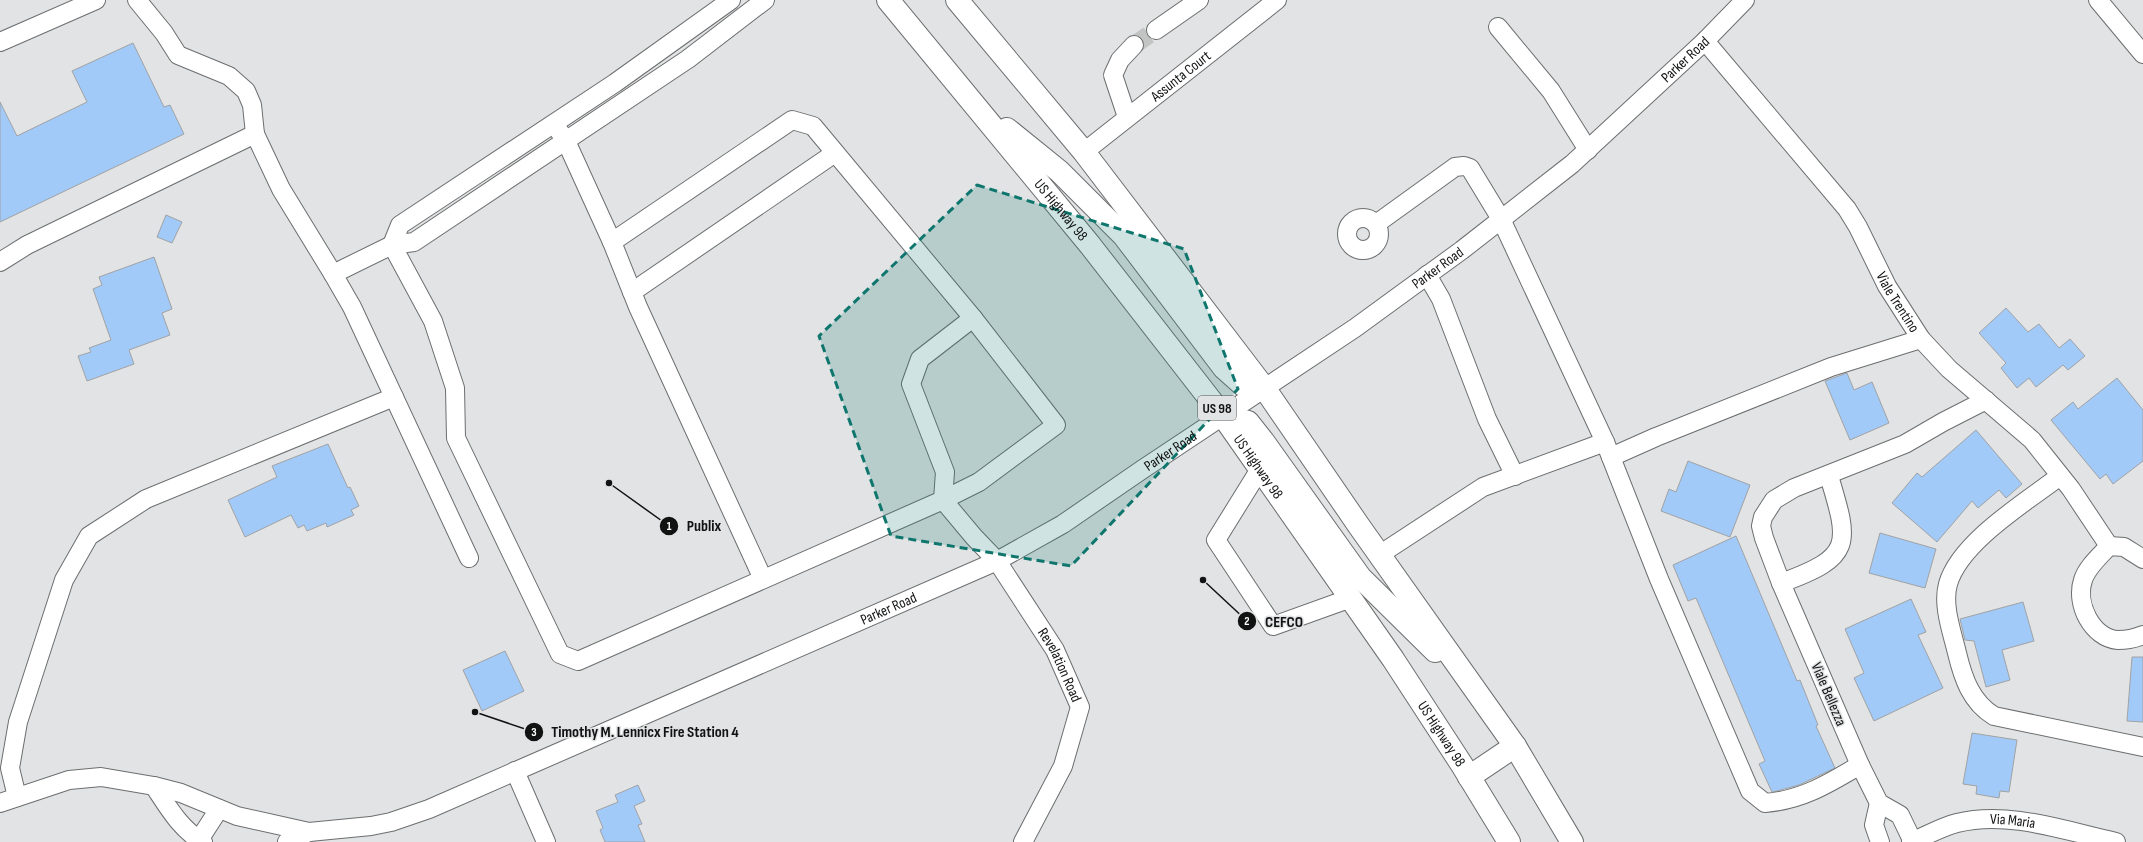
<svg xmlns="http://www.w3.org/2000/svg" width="2143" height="842" font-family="'Sofia Sans Condensed',sans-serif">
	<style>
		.building { fill: #a1caf8; stroke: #a1a2a4 }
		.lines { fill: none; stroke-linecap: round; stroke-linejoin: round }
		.minor-tunnel { stroke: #c2c4c4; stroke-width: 18; stroke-dasharray: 18 9; stroke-linecap: butt }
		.minor-casing { stroke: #6c6e6f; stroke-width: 20 }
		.major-casing { stroke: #6c6e6f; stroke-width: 24 }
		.minor { stroke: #fff; stroke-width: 18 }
		.major { stroke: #fff; stroke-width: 22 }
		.marked { fill: #0f766e; fill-opacity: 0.2; stroke: #0f766e; stroke-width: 3; stroke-dasharray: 8 5; stroke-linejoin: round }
		.labels { text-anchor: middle; stroke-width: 3; stroke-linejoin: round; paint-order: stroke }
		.shield { fill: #e1e3e4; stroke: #4f5151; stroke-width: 1 }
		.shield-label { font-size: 14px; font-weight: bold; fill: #111212 }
		.street-label { font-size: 15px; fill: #111212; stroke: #e1e3e4 }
		.leader { fill: none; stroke: #111212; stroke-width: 1.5 }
		.callout-dot { fill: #111212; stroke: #e1e3e4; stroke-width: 1.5 }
		.mark-label { font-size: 12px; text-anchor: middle; font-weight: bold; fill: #fff }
		.callout-label { font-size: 16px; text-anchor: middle; font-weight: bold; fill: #111212; stroke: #e1e3e4; stroke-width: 3; stroke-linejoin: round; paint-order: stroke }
	</style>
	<rect width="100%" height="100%" fill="#e1e3e4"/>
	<path class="building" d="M133,43L164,107L170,105L184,134L0,222V102L17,136L87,102L72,71Z
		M166,215L182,222L172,243L157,237Z
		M154,257L172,309L162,313L170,335L129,350L134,364L87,381L78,356L91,352L89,348L111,340L93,289L102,285L99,277Z
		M2006,308L2028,332L2039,324L2059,348L2070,339L2085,356L2068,370L2063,365L2036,387L2029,378L2017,388L2001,368L2006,363L1979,333Z
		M1847,373L1854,390L1872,382L1889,423L1850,440L1825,381Z
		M2117,378L2143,410V461L2113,484L2106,474L2100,479L2051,420L2073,402L2078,409Z
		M1976,430L2022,484L2006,498L1999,490L1978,508L1972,501L1937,542L1892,503L1917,473L1922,477Z
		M328,444L348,488L350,487L359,506L351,510L354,515L327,527L326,523L307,531L304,525L298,528L291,515L245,537L228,500L277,477L272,466Z
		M1688,461L1750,485L1730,537L1661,511L1669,489L1676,492Z
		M1880,533L1936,549L1925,588L1869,573Z
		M1736,536L1797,681L1800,680L1818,725L1816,726L1835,768L1799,785L1777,791L1772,792L1759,764L1765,761L1696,598L1688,601L1673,565Z
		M1911,599L1926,632L1918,635L1943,688L1874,721L1854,678L1864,673L1845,629Z
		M2023,602L2034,641L2002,650L2010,680L1986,687L1974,641L1965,640L1960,619Z
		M505,651L524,691L482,711L463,670Z
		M2132,657H2143V722L2127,721Z
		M1972,733L2017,740L2009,792L2000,791L1999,798L1976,794L1977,786L1963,784Z
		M638,785L645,801L634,806L642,824L638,825L645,842H605L600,830L603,828L596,811L618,802L615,795Z"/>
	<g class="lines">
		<path class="minor-tunnel" d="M1134,45L1156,30"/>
		<defs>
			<g id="minor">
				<path d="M137,0L164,33L178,55L229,76L246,91L252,105L255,134"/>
				<path id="s1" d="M731,0L615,83L400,225L392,245L433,321L455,388L456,438L560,654L578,661L943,500L974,537L997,561L1055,650L1080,707L1063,766L1023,842"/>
				<path d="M2098,0L2143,54"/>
				<path d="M1498,27L1551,91L1588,150"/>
				<path d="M1156,30L1199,0"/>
				<path id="s2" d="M1705,41L1847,209L1858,227L1887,286L1921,339L1949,369L2032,440L2071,489L2109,546"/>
				<path d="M0,42L96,0"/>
				<path d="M1127,117L1113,75L1120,60L1134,45"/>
				<path d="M559,131L566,141L612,242"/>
				<path id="s3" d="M1084,152L1277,0"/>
				<circle cx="1363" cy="234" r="16"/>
				<path d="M1376,224L1455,167L1464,166L1470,168L1501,219L1605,442L1659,579L1750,791L1765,803C1802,800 1828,784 1860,765"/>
				<path d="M0,262L27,245L255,134L281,189L333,274L392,245L414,242L688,59L765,0"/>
				<path d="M333,274L352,307L469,558"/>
				<path d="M1427,275L1441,299L1487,419L1515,476"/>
				<path d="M632,292L835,153"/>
				<path d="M1611,457L1656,437L1831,367L1921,339"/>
				<path d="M1260,469L1216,540L1273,626L1351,598"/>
				<path d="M2060,476C2026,502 1960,542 1948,584C1942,605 1952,632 1957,653C1963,678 1971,702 1994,716L2143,747"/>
				<path d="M943,500L979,482L1056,425L973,318"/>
				<path d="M1379,555L1483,487L1605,442"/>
				<path d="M2143,559L2124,547L2109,546C2100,556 2087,567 2083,580C2075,604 2092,638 2118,640C2126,640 2136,638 2143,635"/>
				<path d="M763,579L638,307L612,242L792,120L813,126L973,318L920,359L911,384L945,472L943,500"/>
				<path d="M1781,583C1853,557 1850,545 1829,476"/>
				<path d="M515,771L546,842"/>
				<path d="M154,786C168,807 181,830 203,842"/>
				<path d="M17,797L10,768L18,722L64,580L89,536L146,499L394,397"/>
				<path id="s4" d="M0,803L69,780L101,777L154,786L181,793L237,816L309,832L371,826L391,822L429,809L997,561L1063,524L1143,469L1355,328L1462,250L1572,164L1705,41L1745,0"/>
				<path d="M1879,803L1874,825L1880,842"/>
				<path d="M199,840L219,809"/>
				<path d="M287,842L309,832"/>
				<path id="s5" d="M1911,842C1926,836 1941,827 1957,823C2008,810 2065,831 2116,842"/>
				<path d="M1913,842L1900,815L1879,803L1860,765L1781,583L1764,538L1761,526L1763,517L1774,500L1794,488L1905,444L1943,422L1986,400"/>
			</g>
			<g id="major">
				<path id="s6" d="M888,0L1090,245L1223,416L1393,659L1462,765L1509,842"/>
				<path d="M957,0L1084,152L1265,389L1359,526L1515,746L1572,842"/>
				<path d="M1007,129L1059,171L1124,236L1224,368L1243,385L1265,389"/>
				<path d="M1223,416L1248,422L1263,441L1360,577L1435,651"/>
				<path d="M1469,777L1515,746"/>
			</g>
		</defs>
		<use href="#minor" class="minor-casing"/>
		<use href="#major" class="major-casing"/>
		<use href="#minor" class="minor"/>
		<use href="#major" class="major"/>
	</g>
	<path class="marked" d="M977,185L1184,249L1238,389L1071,566L891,536L819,336Z"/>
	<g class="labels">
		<rect class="shield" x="1198" y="396" width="38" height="24" rx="3"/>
		<g class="shield-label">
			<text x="1217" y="413">US 98</text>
		</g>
		<g class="street-label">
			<text dy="5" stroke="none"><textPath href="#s4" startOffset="1917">Parker Road</textPath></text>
			<text dy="5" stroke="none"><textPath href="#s3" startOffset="123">Assunta Court</textPath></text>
			<text dy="5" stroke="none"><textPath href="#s6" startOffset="272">US Highway 98</textPath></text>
			<text dy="5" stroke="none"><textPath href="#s4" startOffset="1593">Parker Road</textPath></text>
			<text dy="5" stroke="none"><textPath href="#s2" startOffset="326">Viale Trentino</textPath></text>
			<text dy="5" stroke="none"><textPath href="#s4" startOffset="1269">Parker Road</textPath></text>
			<text dy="5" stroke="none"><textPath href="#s6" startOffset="596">US Highway 98</textPath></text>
			<text dy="5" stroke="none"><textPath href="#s4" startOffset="945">Parker Road</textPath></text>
			<text dy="5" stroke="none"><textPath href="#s1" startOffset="1490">Revelation Road</textPath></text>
			<text transform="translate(1829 694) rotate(67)" y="5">Viale Bellezza</text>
			<text dy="5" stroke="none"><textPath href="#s6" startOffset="920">US Highway 98</textPath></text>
			<text dy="5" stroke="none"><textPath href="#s5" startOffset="106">Via Maria</textPath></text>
		</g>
	</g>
	<path class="leader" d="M609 483L669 526M1203 580L1247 621M475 712L534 732"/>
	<g class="callout-dot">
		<circle cx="609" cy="483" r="4"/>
		<circle cx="1203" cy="580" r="4"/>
		<circle cx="475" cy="712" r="4"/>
		<circle cx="669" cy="526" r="10"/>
		<circle cx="1247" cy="621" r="10"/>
		<circle cx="534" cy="732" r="10"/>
	</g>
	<g class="mark-label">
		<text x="669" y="530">1</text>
		<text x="1247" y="625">2</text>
		<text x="534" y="736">3</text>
	</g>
	<g class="callout-label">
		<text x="704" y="531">Publix</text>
		<text x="1284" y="627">CEFCO</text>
		<text x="645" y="737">Timothy M. Lennicx Fire Station 4</text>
	</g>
</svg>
